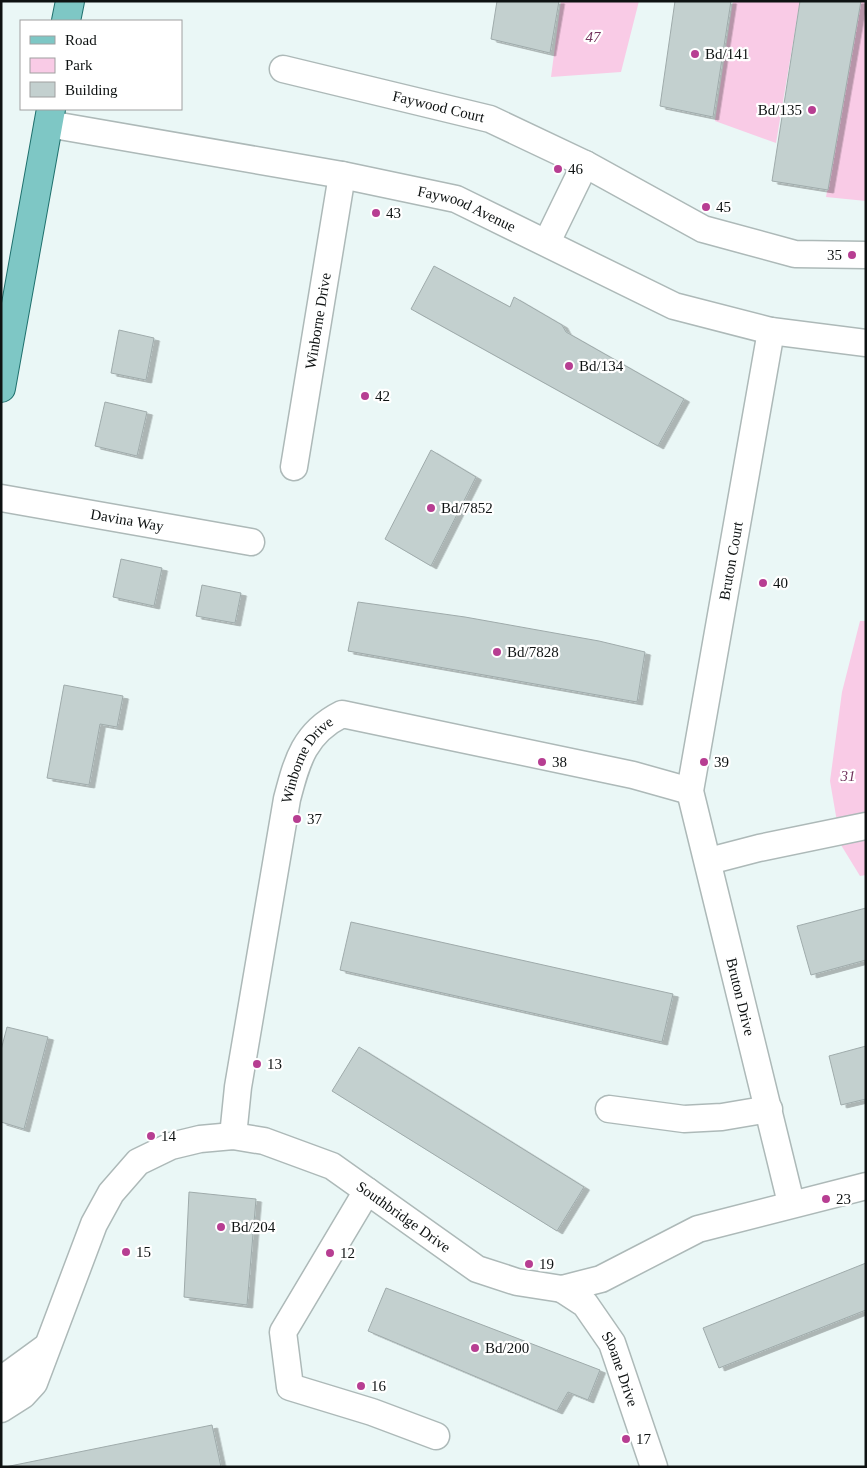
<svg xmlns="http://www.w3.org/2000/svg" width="867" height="1468" font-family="Georgia,serif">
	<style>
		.green { fill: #f9cbe6 }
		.building { fill: #c3d0cf; stroke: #9fabab; filter: url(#shadow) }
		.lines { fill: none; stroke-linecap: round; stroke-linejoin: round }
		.minor-casing { stroke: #adb9b8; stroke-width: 29 }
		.major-casing { stroke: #1f706d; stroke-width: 30 }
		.minor { stroke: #fff; stroke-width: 26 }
		.major { stroke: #7ec7c5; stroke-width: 28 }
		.poi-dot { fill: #b73e92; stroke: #fff; stroke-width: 2 }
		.labels { text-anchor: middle; stroke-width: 4.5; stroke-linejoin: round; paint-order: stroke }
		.park-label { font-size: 15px; font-style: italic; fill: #72345d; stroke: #fff }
		.poi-label { font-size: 15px; fill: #0e1212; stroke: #fff; text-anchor: start }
		.street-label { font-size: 15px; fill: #0e1212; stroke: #fff }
	</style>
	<defs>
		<filter id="shadow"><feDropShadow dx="5.5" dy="3" stdDeviation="0" flood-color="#0004"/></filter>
	</defs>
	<rect width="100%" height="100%" fill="#eaf7f6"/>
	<path class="green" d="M561,1H639L621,72L551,77Z
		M733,1H800L776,143L715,121Z
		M861,1H866V201L826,197Z
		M860,621H866V875L860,876L841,845L830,781L842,692Z"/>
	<path class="building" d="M497,1H559L550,53L491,39Z
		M675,1H731L713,117L660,106Z
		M800,1H861L828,190L772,181Z
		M434,266L510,307L514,297L562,325L566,332L684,399L658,446L411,309Z
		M119,330L154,338L146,380L111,373Z
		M105,402L147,412L137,456L95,446Z
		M431,450L476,477L431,566L385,539Z
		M121,559L162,568L154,606L113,597Z
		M202,585L241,593L235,623L196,616Z
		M358,602L465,617L599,641L645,652L637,702L348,651Z
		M64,685L123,696L117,727L100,724L89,785L47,778Z
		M866,908V960L811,975L797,926Z
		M351,922L673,994L662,1042L340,970Z
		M7,1027L48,1037L24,1129L1,1122V1050Z
		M866,1046V1099L841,1105L829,1056Z
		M359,1047L584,1187L557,1231L332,1091Z
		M189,1192L256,1199L247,1305L184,1297Z
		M866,1263V1310L719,1368L703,1328Z
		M386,1288L600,1370L588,1400L568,1392L557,1411L368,1331Z
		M212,1425L221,1467H5Z"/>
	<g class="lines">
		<defs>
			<g id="minor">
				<path id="s1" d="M283,69L490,119L585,164L703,229L795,254L866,255"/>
				<path id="s2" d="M48,124L342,175L456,199L674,306L771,331L866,343"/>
				<path d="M547,242L585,164"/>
				<path id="s3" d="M771,331L690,791L791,1203"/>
				<path id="s4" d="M294,467L342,175"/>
				<path id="s5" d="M1,498L251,542"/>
				<path d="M709,861L759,848L866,826"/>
				<path d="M609,1109L684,1119L722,1117L769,1109"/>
				<path id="s6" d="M233,1136L238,1087L287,799C297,761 304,733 342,714L633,775L690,791"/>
				<path d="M367,1191L283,1332L290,1387L372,1412L436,1436"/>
				<path id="s7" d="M562,1289L585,1304L612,1343L654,1467"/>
				<path d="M1,1380L45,1348"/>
				<path id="s8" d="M1,1409L23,1395L34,1383L94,1224L111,1193L138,1162L171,1146L200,1139L233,1136L264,1141L332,1166L477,1269L517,1282L562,1289L601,1279L698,1229L866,1186"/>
			</g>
			<path id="major" d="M66,21L70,1
				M1,388L51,109"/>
		</defs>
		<use href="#minor" class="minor-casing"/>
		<use href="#major" class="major-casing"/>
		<use href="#minor" class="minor"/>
		<use href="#major" class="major"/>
	</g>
	<g class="poi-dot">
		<circle cx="695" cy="54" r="5"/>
		<circle cx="812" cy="110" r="5"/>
		<circle cx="558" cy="169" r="5"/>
		<circle cx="706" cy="207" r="5"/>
		<circle cx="376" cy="213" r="5"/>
		<circle cx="852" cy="255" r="5"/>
		<circle cx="569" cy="366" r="5"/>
		<circle cx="365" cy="396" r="5"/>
		<circle cx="431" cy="508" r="5"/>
		<circle cx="763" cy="583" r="5"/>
		<circle cx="497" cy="652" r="5"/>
		<circle cx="542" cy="762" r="5"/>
		<circle cx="704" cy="762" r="5"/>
		<circle cx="297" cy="819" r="5"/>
		<circle cx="257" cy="1064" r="5"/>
		<circle cx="151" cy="1136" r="5"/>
		<circle cx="826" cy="1199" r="5"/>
		<circle cx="221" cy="1227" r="5"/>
		<circle cx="126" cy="1252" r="5"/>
		<circle cx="330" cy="1253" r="5"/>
		<circle cx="529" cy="1264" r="5"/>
		<circle cx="475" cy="1348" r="5"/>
		<circle cx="361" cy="1386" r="5"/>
		<circle cx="626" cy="1439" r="5"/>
	</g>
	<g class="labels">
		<g class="park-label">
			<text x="593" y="42">47</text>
			<text x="848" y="781">31</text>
		</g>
		<g class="poi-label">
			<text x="705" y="59">Bd/141</text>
			<text x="802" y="115" text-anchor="end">Bd/135</text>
			<text x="568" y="174">46</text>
			<text x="716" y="212">45</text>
			<text x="386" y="218">43</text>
			<text x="842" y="260" text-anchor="end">35</text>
			<text x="579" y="371">Bd/134</text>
			<text x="375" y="401">42</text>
			<text x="441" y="513">Bd/7852</text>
			<text x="773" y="588">40</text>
			<text x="507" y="657">Bd/7828</text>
			<text x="552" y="767">38</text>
			<text x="714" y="767">39</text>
			<text x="307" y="824">37</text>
			<text x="267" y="1069">13</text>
			<text x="161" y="1141">14</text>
			<text x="836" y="1204">23</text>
			<text x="231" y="1232">Bd/204</text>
			<text x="136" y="1257">15</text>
			<text x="340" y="1258">12</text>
			<text x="539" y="1269">19</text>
			<text x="485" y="1353">Bd/200</text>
			<text x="371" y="1391">16</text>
			<text x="636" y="1444">17</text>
		</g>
		<g class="street-label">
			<text dy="5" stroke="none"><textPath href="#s1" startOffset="160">Faywood Court</textPath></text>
			<text dy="5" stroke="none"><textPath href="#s2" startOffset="428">Faywood Avenue</textPath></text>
			<text dy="5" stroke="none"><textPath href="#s4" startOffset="148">Winborne Drive</textPath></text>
			<text dy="5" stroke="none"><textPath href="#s5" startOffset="128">Davina Way</textPath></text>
			<text transform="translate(731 561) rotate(-80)" y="5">Bruton Court</text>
			<text dy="5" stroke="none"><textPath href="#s6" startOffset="386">Winborne Drive</textPath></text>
			<text dy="5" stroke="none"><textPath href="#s3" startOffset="679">Bruton Drive</textPath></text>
			<text dy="5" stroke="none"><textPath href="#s8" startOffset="580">Southbridge Drive</textPath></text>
			<text dy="5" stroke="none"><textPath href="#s7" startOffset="102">Sloane Drive</textPath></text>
		</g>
	</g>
	<rect width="867" height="1468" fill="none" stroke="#0e1212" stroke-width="5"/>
	<rect x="20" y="20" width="162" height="90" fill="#ffffff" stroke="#9fa0a0"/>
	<rect x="30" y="36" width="25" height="8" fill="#7ec7c5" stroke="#9fa0a0"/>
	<text x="65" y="45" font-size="15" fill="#0e1212">Road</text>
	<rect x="30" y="58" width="25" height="15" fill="#f9cbe6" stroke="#9fa0a0"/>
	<text x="65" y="70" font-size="15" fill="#0e1212">Park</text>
	<rect x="30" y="82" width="25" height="15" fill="#c3d0cf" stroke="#9fa0a0"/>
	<text x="65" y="95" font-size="15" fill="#0e1212">Building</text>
</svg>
